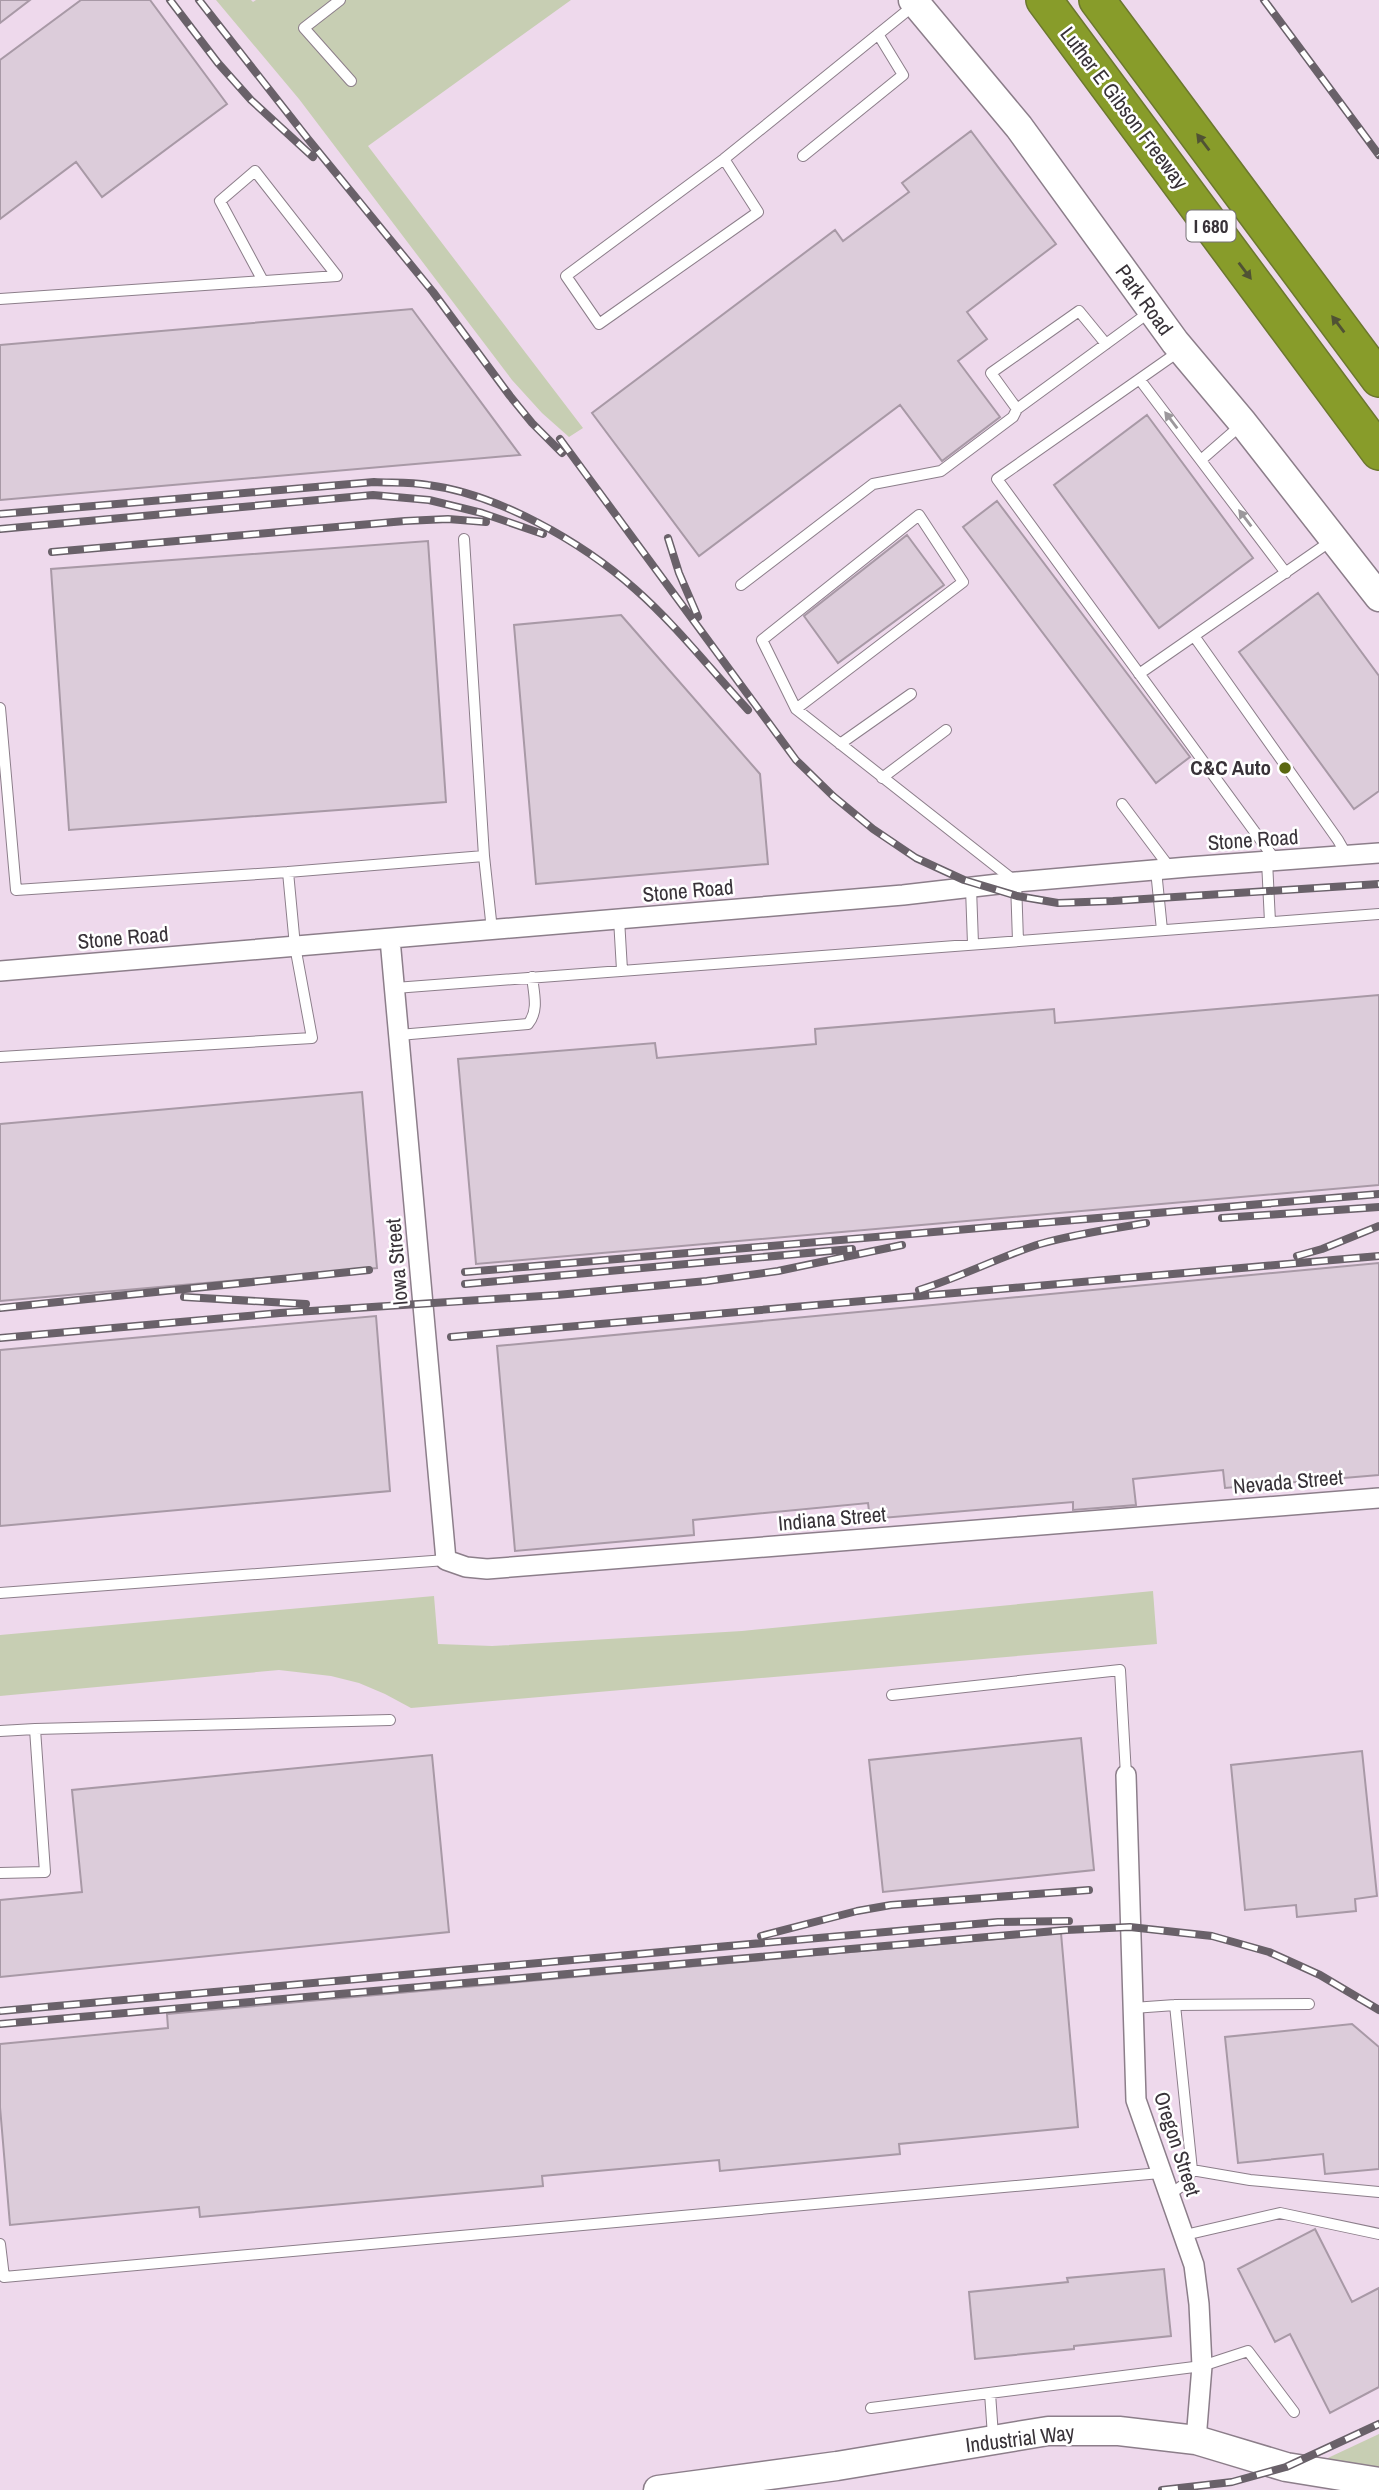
<svg xmlns="http://www.w3.org/2000/svg" width="1379" height="2490" font-family="'Archivo Narrow',sans-serif">
	<style>
		.built { fill: #eed9ec }
		.green { fill: #c7ceb3 }
		.building { fill: #dcccda; stroke: #a899a6; stroke-width: 2 }
		.lines { fill: none; stroke-linecap: round; stroke-linejoin: round }
		.lane-casing { stroke: #8c7e8a; stroke-width: 12 }
		.street-casing { stroke: #8c7e8a; stroke-width: 22 }
		.secondary-casing { stroke: #8c7e8a; stroke-width: 31 }
		.highway-casing { stroke: #6c772f; stroke-width: 38 }
		.lane { stroke: #fff; stroke-width: 10 }
		.street { stroke: #fff; stroke-width: 19 }
		.secondary { stroke: #fff; stroke-width: 28 }
		.highway { stroke: #889c2a; stroke-width: 35 }
		.rail-casing { stroke: #696169; stroke-width: 8 }
		.rail { stroke: #fff; stroke-width: 5; stroke-dasharray: 16; stroke-linecap: butt }
		.oneway { fill: #505234 }
		.oneway2 { fill: #9c989c }
		.poi-dot { fill: #5a6810; stroke: #fff; stroke-width: 2.5 }
		.labels { text-anchor: middle; stroke-width: 5; stroke-linejoin: round; paint-order: stroke }
		.shield { fill: #fff; stroke: #747074; stroke-width: 2 }
		.shield-label { font-size: 19px; font-weight: bold; fill: #383238 }
		.street-label { font-size: 21px; fill: #383238; stroke: #fff }
		.poi-label { font-size: 21px; font-weight: bold; fill: #383238; stroke: #fff; text-anchor: end }
	</style>
	<rect width="100%" height="100%" fill="#faeaf8"/>
	<path class="built" d="M0,0H1379V2490H0Z"/>
	<path class="green" d="M216,0H251L253,2L256,0H571L368,146L583,428L569,437L542,413L512,380L299,99Z
		M1153,1591L1157,1644L411,1708L385,1694L359,1683L331,1676L279,1670L0,1696V1635L434,1596L438,1644L492,1646L742,1631Z
		M1379,2434V2472L1315,2464Z"/>
	<path class="building" d="M0,0H30L0,23Z
		M81,0H150L227,104L102,197L76,162L0,219V60Z
		M971,131L1056,244L967,312L987,339L958,361L1000,417L942,461L900,405L699,556L592,413L835,230L843,241L909,192L902,183Z
		M412,309L520,455L0,500V345Z
		M1147,415L1253,558L1159,628L1054,485Z
		M997,501L1190,757L1156,783L963,527Z
		M907,535L944,585L838,663L804,616Z
		M428,541L446,802L69,830L51,569Z
		M1318,593L1379,676V791L1354,809L1239,652Z
		M621,615L760,774L768,864L536,884L514,625Z
		M1379,995V1185L476,1264L458,1059L655,1043L657,1058L816,1044L815,1029L1054,1009L1055,1023Z
		M362,1092L377,1268L0,1301V1124Z
		M1379,1263V1475L1225,1488L1223,1470L1133,1479L1136,1505L1073,1510V1502L870,1519L868,1503L693,1520L694,1535L515,1551L497,1346Z
		M376,1316L390,1491L0,1526V1350Z
		M1081,1738L1094,1870L883,1892L869,1760Z
		M1362,1751L1377,1896L1355,1899L1356,1911L1297,1917L1296,1905L1245,1910L1231,1765Z
		M432,1755L449,1932L0,1977V1900L82,1892L72,1790Z
		M1061,1933L1078,2127L899,2144L900,2154L720,2171L719,2160L542,2176L543,2186L200,2217L199,2207L10,2225L0,2107V2044L168,2028L167,2014Z
		M1352,2024L1379,2047V2169L1325,2174L1323,2154L1238,2163L1225,2037Z
		M1315,2229L1352,2302L1379,2288V2387L1330,2413L1290,2334L1275,2342L1238,2269Z
		M1164,2269L1171,2336L1074,2346V2349L975,2359L969,2292L1068,2282L1067,2278Z"/>
	<g class="lines">
		<defs>
			<path id="lane" d="M340,0L304,28L351,81
				M803,156L903,75L878,34
				M724,159L758,212L599,324L566,276L724,159L913,6
				M0,299L337,276L255,171L220,201L263,281
				M1106,344L1079,311L991,373L1017,409L1151,311
				M1181,350L997,479L1276,861
				M1140,380L1286,573
				M1201,460L1240,426
				M741,585L873,484L941,471L1013,417L1017,409
				M1194,636L1338,840L1347,856
				M1139,674L1331,541
				M0,708L16,890L288,872L484,856L464,539
				M796,709L963,582L919,515L762,640L796,709L1016,882L1018,941
				M840,744L911,694
				M882,778L946,730
				M1122,804L1170,868
				M484,856L492,930
				M1267,861L1270,922
				M1156,870L1162,930
				M971,888L973,944
				M619,919L622,970
				M395,988L1379,914
				M399,1035L528,1024C539,1011 534,994 532,977
				M0,1057L312,1038L295,946L288,872
				M0,1593L446,1560
				M892,1695L1120,1670L1126,1775
				M35,1729L390,1720
				M0,1731L35,1729L45,1872L0,1873
				M1133,2008L1175,2005
				M1192,2170L1250,2180L1379,2192
				M1169,2195L1186,2183L1192,2170L1175,2005L1309,2004
				M1185,2235L1280,2213L1379,2234
				M0,2244L4,2277L1160,2173
				M990,2393L993,2436
				M871,2408L1202,2366L1248,2351L1294,2412"/>
			<path id="street" d="M390,939L446,1560L466,1567L487,1569L1379,1498
				M0,971L903,895L1016,882L1188,867L1379,853
				M1126,1775L1136,2100L1194,2265L1199,2304L1202,2366L1196,2440"/>
			<path id="secondary" d="M913,0L1019,127L1175,342L1243,423L1379,597
				M658,2490L837,2466L1048,2431H1119L1196,2440L1286,2467L1379,2482"/>
			<path id="highway" d="M1044,0L1379,452
				M1097,0L1379,379"/>
		</defs>
		<use href="#lane" class="lane-casing"/>
		<use href="#street" class="street-casing"/>
		<use href="#secondary" class="secondary-casing"/>
		<use href="#highway" class="highway-casing"/>
		<use href="#lane" class="lane"/>
		<use href="#street" class="street"/>
		<use href="#secondary" class="secondary"/>
		<use href="#highway" class="highway"/>
		<defs>
			<path id="rail" d="M170,0L218,63L251,100L313,157
				M199,0L308,139L433,292L510,396L532,423L562,453
				M1264,0L1379,155
				M560,439L796,760L833,796L873,829L916,858L964,880L1017,896L1058,903L1113,901L1379,884
				M0,514L374,482C392,483 410,482 428,485C498,494 582,542 635,589C676,625 711,670 748,710
				M0,529L373,495L429,500L482,513L543,534
				M668,538L679,573L698,617
				M52,552L405,521L448,519L486,522
				M1222,1218L1379,1207
				M1297,1256L1322,1249L1379,1226
				M465,1272L1379,1194
				M465,1284L852,1249
				M919,1290C961,1277 999,1257 1040,1244C1075,1234 1111,1229 1146,1223
				M184,1297L306,1304
				M0,1308L369,1270
				M451,1337L1379,1256
				M0,1338L280,1313L557,1295L707,1281L778,1271L902,1245
				M761,1936L857,1911L891,1905L1089,1890
				M0,2011L998,1922L1069,1921
				M0,2024L1066,1930L1130,1927L1212,1936L1269,1952L1320,1975L1379,2010
				M1162,2490L1232,2482L1286,2467L1379,2424"/>
		</defs>
		<use href="#rail" class="rail-casing"/>
		<use href="#rail" class="rail"/>
	</g>
	<defs><path id="oneway-solid" d="M-6-.8H1V-3.2L6.5 0L1 3.2V.8H-6Z" transform="scale(1.75)"/></defs>
	<g class="oneway">
		<use href="#oneway-solid" transform="translate(1203 142) rotate(-127)"/>
		<use href="#oneway-solid" transform="translate(1245 271) rotate(53)"/>
		<use href="#oneway-solid" transform="translate(1338 324) rotate(-127)"/>
	</g>
	<g class="oneway2">
		<use href="#oneway-solid" transform="translate(1171 420) rotate(-127)"/>
		<use href="#oneway-solid" transform="translate(1245 518) rotate(-127)"/>
	</g>
	<circle class="poi-dot" cx="1285" cy="768" r="7"/>
	<g class="labels">
		<rect class="shield" x="1186.5" y="210.5" width="49" height="31" rx="5"/>
		<g class="shield-label">
			<text x="1211" y="233">I 680</text>
		</g>
		<g class="street-label">
			<text transform="translate(1124 108) rotate(53)" y="7">Luther E Gibson Freeway</text>
			<text transform="translate(1144 300) rotate(54)" y="7">Park Road</text>
			<text transform="translate(1253 840) rotate(-4)" y="7">Stone Road</text>
			<text transform="translate(688 891) rotate(-5)" y="7">Stone Road</text>
			<text transform="translate(123 938) rotate(-5)" y="7">Stone Road</text>
			<text transform="translate(397 1262) rotate(-95)" y="7">Iowa Street</text>
			<text transform="translate(1288 1482) rotate(-5)" y="7">Nevada Street</text>
			<text transform="translate(832 1519) rotate(-5)" y="7">Indiana Street</text>
			<text transform="translate(1177 2144) rotate(72)" y="7">Oregon Street</text>
			<text transform="translate(1020 2439) rotate(-7)" y="7">Industrial Way</text>
		</g>
		<g class="poi-label">
			<text x="1271" y="775">C&amp;C Auto</text>
		</g>
	</g>
</svg>
